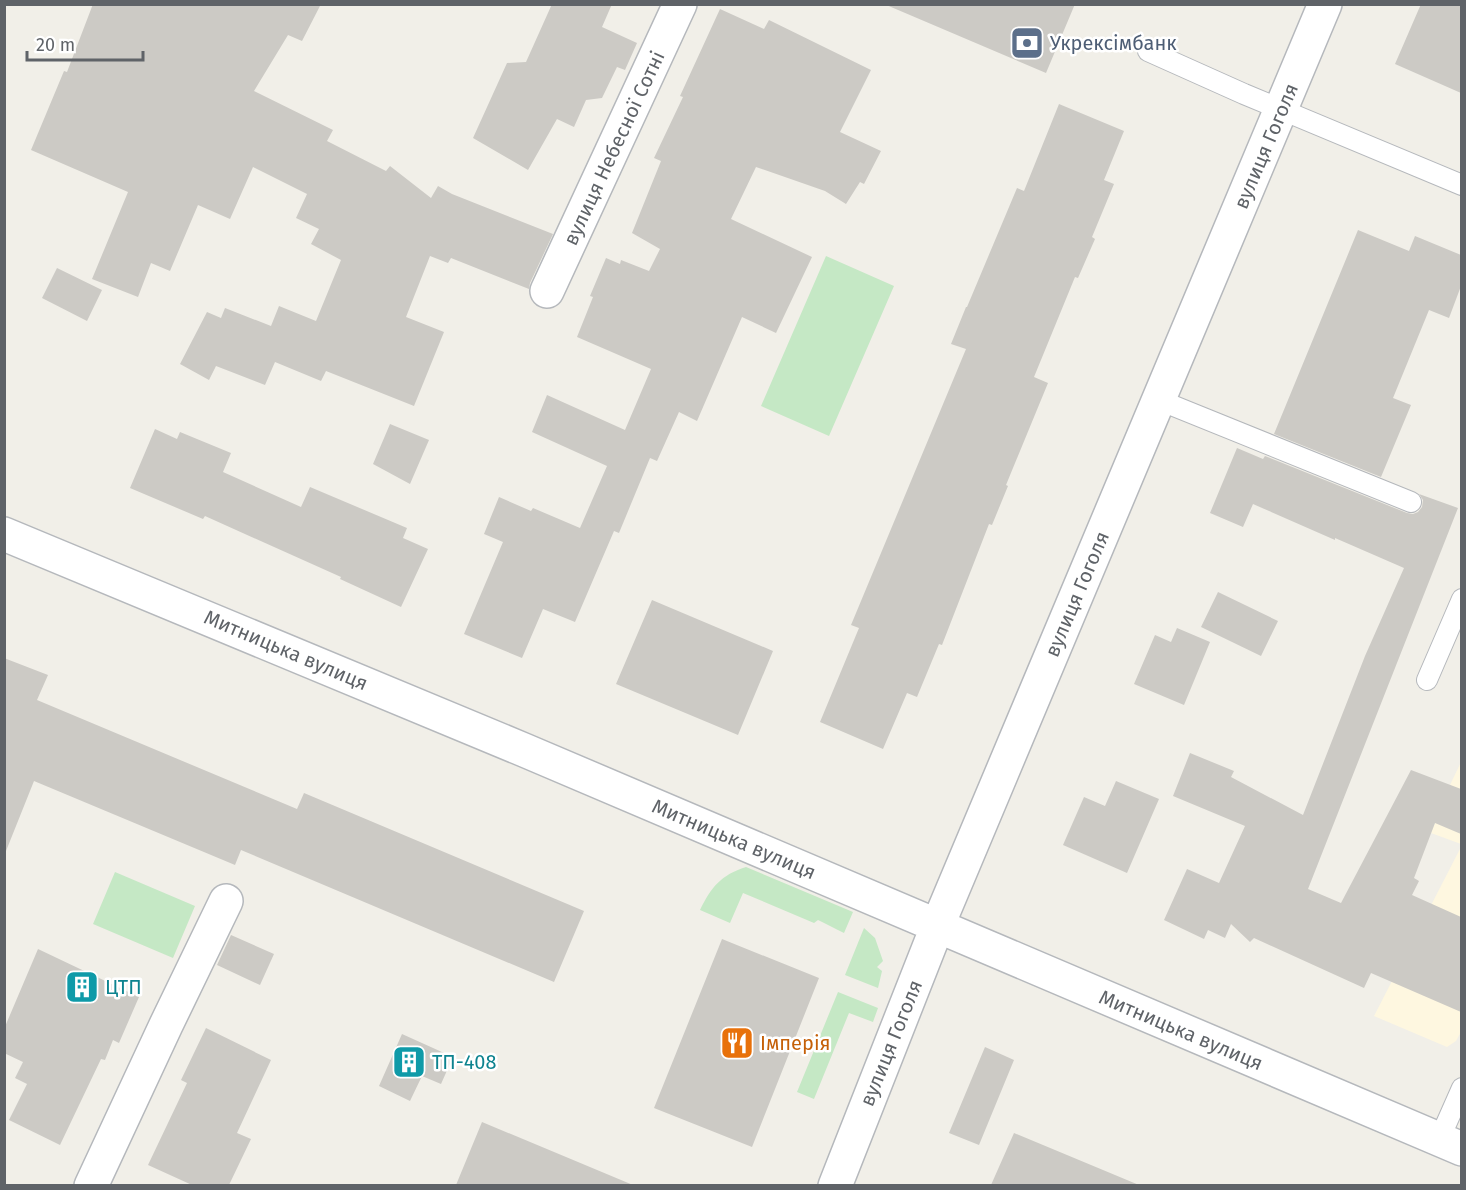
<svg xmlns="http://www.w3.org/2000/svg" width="1466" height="1190" font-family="'Fira Sans',sans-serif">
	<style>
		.commercial { fill: #fef7e0 }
		.green { fill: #c5e8c5 }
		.building { fill: #cccac5 }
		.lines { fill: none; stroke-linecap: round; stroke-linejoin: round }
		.service-casing { stroke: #b5b8bc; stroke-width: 22 }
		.minor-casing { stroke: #b5b8bc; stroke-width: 36 }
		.service { stroke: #fff; stroke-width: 20 }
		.minor { stroke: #fff; stroke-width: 33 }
		.labels { text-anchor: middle; stroke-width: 5; stroke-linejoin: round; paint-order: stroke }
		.service-label { font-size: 20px; fill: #4e5e75; stroke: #fff; text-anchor: start }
		.street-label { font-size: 20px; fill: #5f6368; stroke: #fff }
		.culture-label { font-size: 20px; fill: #0d838f; stroke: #fff; text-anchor: start }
		.food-label { font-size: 20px; fill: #c56008; stroke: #fff; text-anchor: start }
	</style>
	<rect width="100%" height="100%" fill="#f1efe8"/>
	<path class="commercial" d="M1461,762V844L1431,833L1450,785Z
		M1461,847L1462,1030L1456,1041L1447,1047L1374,1016Z"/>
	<path class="green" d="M826,256L894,286L829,436L761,406Z
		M746,867L853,912L844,933C835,929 827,924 818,920L814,923L743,893L730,923L700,910C711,887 721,875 746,867Z
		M115,872L195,906L173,958L93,924Z
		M864,928L875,938L883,961L877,967L882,971L878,988L845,975Z
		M838,992L878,1008L873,1022L849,1013L814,1099L797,1092Z"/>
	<path class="building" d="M93,4H321L302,41L288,35L254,91L333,130L327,141L386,171L390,166L431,198L438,186L452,194L553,234L530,283L529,289L451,258L448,263L430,256L406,317L444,332L414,406L326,371L321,381L275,362L265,385L216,366L209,380L180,364L207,312L221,318L225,308L271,326L279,306L316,321L341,260L311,244L319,229L296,218L307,194L253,167L230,219L198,205L170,271L151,263L138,297L92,279L128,192L31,150L64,71L67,72Z
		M552,4H612L602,27L637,43L625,70L617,67L602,98L586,100L574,127L557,119L528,170L473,138L507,63L526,62Z
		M884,4H1075L1046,73Z
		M1421,4H1461V93L1395,64Z
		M720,9L764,29L769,20L871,70L840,132L881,151L864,184L860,182L846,204L825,191L756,167L731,219L812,257L776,333L742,317L697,421L679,412L657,461L650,458L619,533L614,531L575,622L543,609L522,658L464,634L503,542L484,534L499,497L531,511L533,508L580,528L607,466L532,432L547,395L625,430L651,369L577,337L593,297L590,296L606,258L620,264L621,260L649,271L660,249L632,233L661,161L654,158L683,97L680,96Z
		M1059,104L1124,131L1104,180L1114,184L1092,237L1095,239L1078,278L1075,277L1034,377L1048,383L1006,485L1008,486L992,525L989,524L942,645L939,644L917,697L907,693L883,749L820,722L859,628L851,625L966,349L951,344L966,307H967L1017,188L1024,191Z
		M1358,230L1409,251L1415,236L1461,255V286L1449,318L1429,310L1393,398L1411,405L1381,477L1274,434Z
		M57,268L102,290L87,321L42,298Z
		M390,424L429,440L410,484L373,464Z
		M155,429L177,439L180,432L231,453L223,472L301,507L310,487L407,528L403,538L428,549L401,607L340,579L341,577L205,516L203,519L130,488Z
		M1237,448L1263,459L1265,456L1407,513L1413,514L1418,512L1422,507L1423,500L1419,494L1458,508L1308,889L1341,903L1411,770L1461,789V834L1435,823L1414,878L1419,881L1412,895L1461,917V1012L1371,973L1364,988L1254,938L1250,942L1231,924L1225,938L1208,930L1204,939L1164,920L1187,869L1219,883L1245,826L1173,796L1190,753L1234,771L1231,777L1303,815L1365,656L1404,568L1335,538V540L1253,504L1243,527L1210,513Z
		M1218,592L1278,621L1261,656L1201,627Z
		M652,600L773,651L738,735L616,684Z
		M1177,628L1210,642L1184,705L1134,684L1155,635L1171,642Z
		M4,658L48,675L37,700L297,809L304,793L584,911L554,982L241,850L235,865L34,781L6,851H4Z
		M1116,781L1159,799L1127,873L1063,845L1084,797L1105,806Z
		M231,935L274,954L260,985L217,965Z
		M722,939L819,978L752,1147L654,1108Z
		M38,949L139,997L119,1043L113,1040L105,1060L101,1059L60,1145L9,1120L27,1084L15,1078L23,1062L4,1053V1029Z
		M206,1028L271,1060L237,1133L251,1139L229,1185H192L148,1165L187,1083L181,1080Z
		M402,1034L453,1057L441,1084L422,1076L410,1101L379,1086Z
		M985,1047L1014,1060L979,1145L949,1133Z
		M482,1122L633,1185H456Z
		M1014,1133L1139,1185H991Z"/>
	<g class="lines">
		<defs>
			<path id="service" d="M1148,51L1244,94L1462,185
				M1159,400L1411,502
				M1427,680L1462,599
				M1439,1140L1462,1088"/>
			<path id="minor" d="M547,291L680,4
				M4,534L524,750L1462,1149
				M91,1186L166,1025L226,901
				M835,1186L937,927L1325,4"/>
		</defs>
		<use href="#service" class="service-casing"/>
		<use href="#minor" class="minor-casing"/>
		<use href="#service" class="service"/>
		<use href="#minor" class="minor"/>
	</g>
	<defs>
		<symbol id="bank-square" viewBox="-11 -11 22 22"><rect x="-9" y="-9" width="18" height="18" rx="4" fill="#5c6f8a" stroke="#fff"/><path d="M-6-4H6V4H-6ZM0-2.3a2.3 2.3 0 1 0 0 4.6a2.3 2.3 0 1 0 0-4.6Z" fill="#fff"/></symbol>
		<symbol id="building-square" viewBox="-11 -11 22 22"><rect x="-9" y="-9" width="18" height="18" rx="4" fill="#0f9aa8" stroke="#fff"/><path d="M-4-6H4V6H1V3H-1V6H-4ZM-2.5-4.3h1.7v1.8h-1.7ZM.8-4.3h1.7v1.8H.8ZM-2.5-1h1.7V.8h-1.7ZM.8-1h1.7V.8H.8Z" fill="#fff"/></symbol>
		<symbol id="restaurant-square" viewBox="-11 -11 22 22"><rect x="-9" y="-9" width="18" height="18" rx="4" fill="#e8710a" stroke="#fff"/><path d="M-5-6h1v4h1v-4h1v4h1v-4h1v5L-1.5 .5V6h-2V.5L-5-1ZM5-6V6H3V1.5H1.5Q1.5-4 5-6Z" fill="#fff"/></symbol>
	</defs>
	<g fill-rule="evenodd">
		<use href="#bank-square" x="1008" y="24" width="38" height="38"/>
		<use href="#building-square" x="63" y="968" width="38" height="38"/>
		<use href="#restaurant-square" x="718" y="1024" width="38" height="38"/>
		<use href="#building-square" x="390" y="1043" width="38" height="38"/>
	</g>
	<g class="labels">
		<g class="service-label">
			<text x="1050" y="50">Укрексімбанк</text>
		</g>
		<g class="street-label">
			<text transform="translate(1266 146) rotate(-67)" y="7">вулиця Гоголя</text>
			<text transform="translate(614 148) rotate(-65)" y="7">вулиця Небесної Сотні</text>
			<text transform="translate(1077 594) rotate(-67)" y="7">вулиця Гоголя</text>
			<text transform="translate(286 650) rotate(23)" y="7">Митницька вулиця</text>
			<text transform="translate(734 839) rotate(23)" y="7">Митницька вулиця</text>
			<text transform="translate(1181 1030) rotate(23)" y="7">Митницька вулиця</text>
			<text transform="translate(891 1043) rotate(-68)" y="7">вулиця Гоголя</text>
		</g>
		<g class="culture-label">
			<text x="105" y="994">ЦТП</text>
			<text x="432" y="1069">ТП-408</text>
		</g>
		<g class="food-label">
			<text x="760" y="1050">Імперія</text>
		</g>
	</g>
	<rect width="1466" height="1190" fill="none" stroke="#5f6368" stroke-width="12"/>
	<path d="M27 51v9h116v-9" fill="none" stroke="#5f6368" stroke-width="3"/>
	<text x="36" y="51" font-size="18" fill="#5f6368" stroke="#ffffff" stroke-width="4.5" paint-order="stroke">20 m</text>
</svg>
